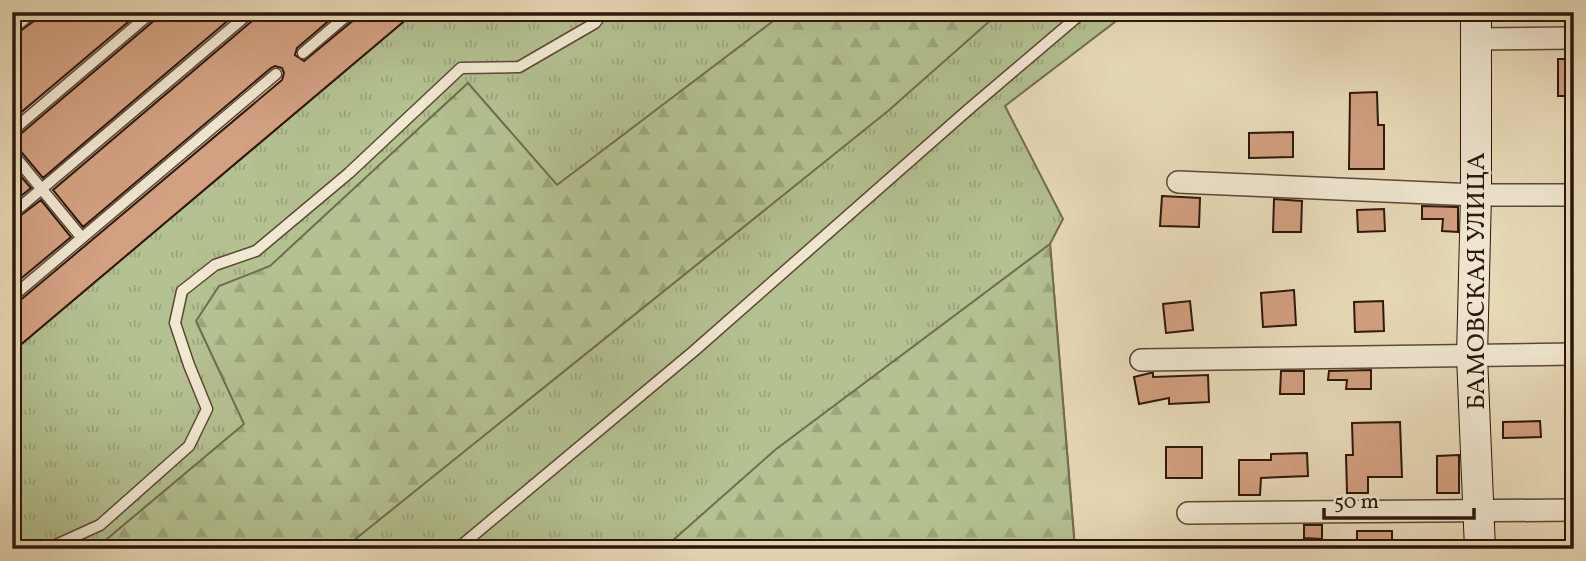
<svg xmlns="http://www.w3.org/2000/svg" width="1586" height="561" font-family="Vollkorn,serif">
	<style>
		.grass { fill: url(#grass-tufts); stroke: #716c4e; stroke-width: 2 }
		.forest { fill: url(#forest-firs); stroke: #716c4e; stroke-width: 2 }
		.building { fill: #d3a081; stroke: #2e160c; stroke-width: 2 }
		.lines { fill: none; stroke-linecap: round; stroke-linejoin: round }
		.lane-casing { stroke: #5d4737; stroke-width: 13 }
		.street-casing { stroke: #5d4737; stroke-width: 24 }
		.secondary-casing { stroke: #2e160c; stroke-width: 32 }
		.lane { stroke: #f1e8d2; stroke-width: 10 }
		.street { stroke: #f1e8d2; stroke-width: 21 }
		.secondary { stroke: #f1e8d2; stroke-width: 30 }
		.labels { text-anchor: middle; stroke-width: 6; stroke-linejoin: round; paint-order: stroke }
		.street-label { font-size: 26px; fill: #2e160c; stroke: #f1e8d2 }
	</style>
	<defs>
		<pattern id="grass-tufts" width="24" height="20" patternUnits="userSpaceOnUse" patternTransform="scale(1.75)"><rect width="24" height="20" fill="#b4c191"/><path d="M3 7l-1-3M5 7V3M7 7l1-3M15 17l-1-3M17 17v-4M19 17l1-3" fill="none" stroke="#9ba57c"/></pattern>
		<pattern id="forest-firs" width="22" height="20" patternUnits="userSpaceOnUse" patternTransform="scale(1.75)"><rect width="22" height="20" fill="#b4c191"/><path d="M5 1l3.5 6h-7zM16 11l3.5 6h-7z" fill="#9ba57c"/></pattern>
	</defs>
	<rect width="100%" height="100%" fill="#e9dbb9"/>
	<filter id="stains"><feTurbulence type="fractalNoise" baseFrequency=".00286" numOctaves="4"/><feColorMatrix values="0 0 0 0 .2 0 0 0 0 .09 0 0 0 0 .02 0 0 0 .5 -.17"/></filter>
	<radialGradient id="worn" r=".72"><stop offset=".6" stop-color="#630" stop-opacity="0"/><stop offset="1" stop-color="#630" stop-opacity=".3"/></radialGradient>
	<path class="grass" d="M415,12H1128L1005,106L1063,219L1050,244L1075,549H12V352Z"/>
	<path class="forest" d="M785,12H1000L888,111L343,549H95L244,424L196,321L219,286L270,266L468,83L557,185Z
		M1050,244L1075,549H663L775,450Z"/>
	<path class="building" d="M41,12H140L12,120V37L38,18Z
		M160,12H238L43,178L18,148L12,145V139L17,137L157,18Z
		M254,12H339L297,48L295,55L304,61L356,18L359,12H415L12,352V305L17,303L282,80L284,73L282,68L275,66L271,68L83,227L53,190L252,21Z
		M1558,59H1574V96H1558Z
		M1377,92L1378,125H1384V169H1349L1350,93Z
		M1293,132V157L1249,158V133Z
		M12,166L31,188L12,203Z
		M1162,196L1200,198L1199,227L1160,226Z
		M1274,199L1302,201L1301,232H1273Z
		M41,200L71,237L12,286V222Z
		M1422,206L1458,207V232L1442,231L1443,219H1422Z
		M1384,209L1385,231L1358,232L1357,210Z
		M1294,290L1296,325L1263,327L1261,293Z
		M1190,301L1193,330L1166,333L1163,304Z
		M1383,301L1384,331L1355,332L1354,302Z
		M1371,370V389H1346L1347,380H1328L1329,371Z
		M1281,371H1304V394H1280Z
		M1150,373H1153V377L1208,375L1209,402L1169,404V398L1139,404L1134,377Z
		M1540,421L1541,437L1503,438V422Z
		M1400,422L1402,477H1368V493H1347L1346,455H1353L1352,423Z
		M1166,447H1202V478H1166Z
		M1307,453L1308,476L1261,478L1260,495H1239V460H1271V454Z
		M1459,455V493H1437V456Z
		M1304,525H1322V539L1304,538Z
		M1357,531H1392V549H1357Z"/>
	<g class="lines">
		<defs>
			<path id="lane" d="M12,29L33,12
				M303,53L351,12
				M12,131L152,12
				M12,153L82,238
				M12,214L247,15
				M12,297L276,74
				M47,549L100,525L189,446L207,409L189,365L175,323L182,291L215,265L256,251L349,173L461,68L519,67L595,23L603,12
				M457,549L694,351L969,109L1083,12"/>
			<path id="street" d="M1476,39L1574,38
				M1178,182L1476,195H1574
				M1141,360L1574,354
				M1188,513L1574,510"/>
			<path id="secondary" d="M1476,12V195L1472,356L1480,549"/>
		</defs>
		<use href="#lane" class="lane-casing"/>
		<use href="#street" class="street-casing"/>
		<use href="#secondary" class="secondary-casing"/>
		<use href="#lane" class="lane"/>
		<use href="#street" class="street"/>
		<use href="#secondary" class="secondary"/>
	</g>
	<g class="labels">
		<g class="street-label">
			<text transform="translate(1475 281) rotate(-90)" y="9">БАМОВСКАЯ УЛИЦА</text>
		</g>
	</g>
	<rect width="1586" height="561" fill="none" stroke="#e9dbb9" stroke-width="42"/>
	<rect x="14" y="14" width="1558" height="533" fill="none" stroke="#2e160c" stroke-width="3.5"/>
	<rect x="21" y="21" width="1544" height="519" fill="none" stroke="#2e160c" stroke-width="2"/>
	<path d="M1324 508v10h150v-10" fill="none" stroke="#2e160c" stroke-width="3.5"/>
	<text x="1334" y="508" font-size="21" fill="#2e160c" stroke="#f1e8d2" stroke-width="5" paint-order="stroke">50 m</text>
	<rect width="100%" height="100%" filter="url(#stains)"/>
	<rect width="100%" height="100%" fill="url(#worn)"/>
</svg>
